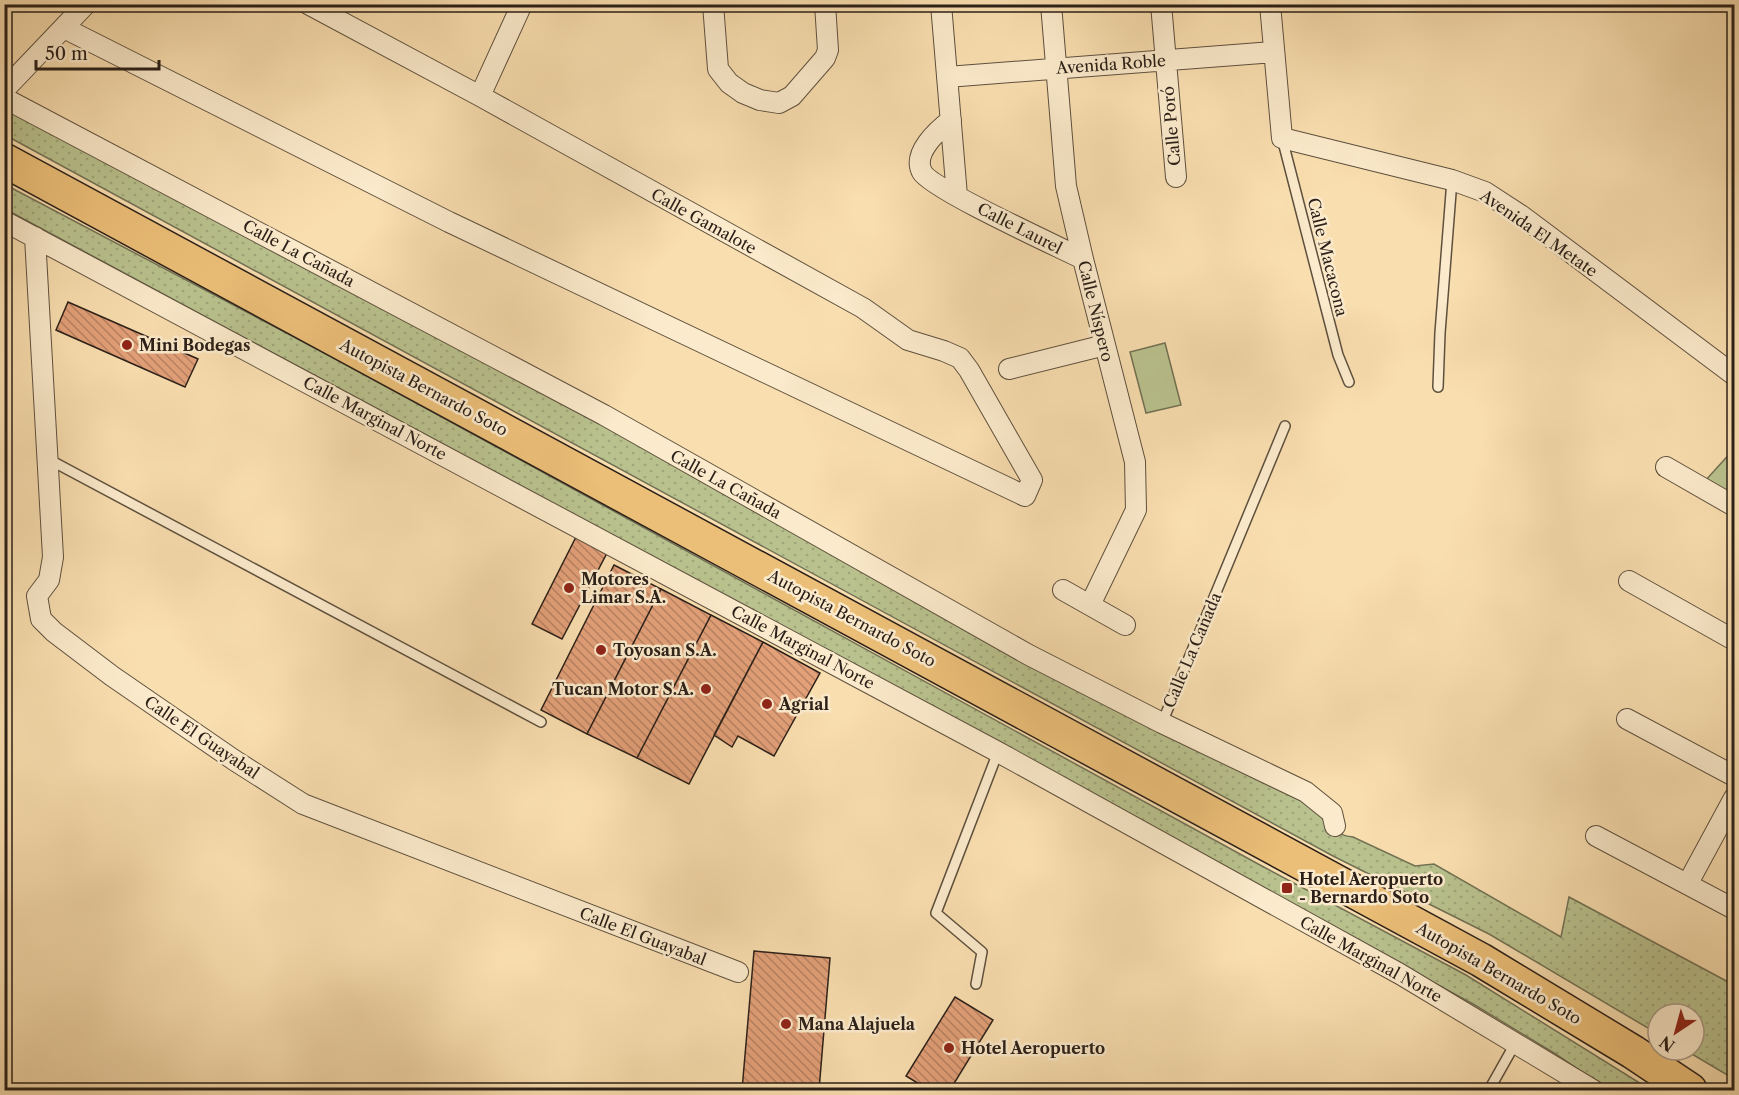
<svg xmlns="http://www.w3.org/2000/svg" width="1739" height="1095" font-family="'Libre Caslon Text',serif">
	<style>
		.grass { fill: url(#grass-dots); stroke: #727154; stroke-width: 1.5 }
		.park { fill: #b9c28e; stroke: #727154; stroke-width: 1.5 }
		.building { fill: url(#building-back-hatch); stroke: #2b2019; stroke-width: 1.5 }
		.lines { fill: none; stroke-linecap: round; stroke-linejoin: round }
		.lane-casing { stroke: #5e503e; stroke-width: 12 }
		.street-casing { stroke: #5e503e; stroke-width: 22 }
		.highway-casing { stroke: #2b2019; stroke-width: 36 }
		.lane { stroke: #fbeacb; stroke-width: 9 }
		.street { stroke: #fbeacb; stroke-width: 20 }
		.highway { stroke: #ecbf78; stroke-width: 33 }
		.poi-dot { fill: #8f2418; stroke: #fbeacb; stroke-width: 2 }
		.labels { text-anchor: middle; stroke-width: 5; stroke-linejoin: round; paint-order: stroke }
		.street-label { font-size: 16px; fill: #2b2019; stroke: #fbeacb }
		.poi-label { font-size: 16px; font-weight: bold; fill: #2b2019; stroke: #fbeacb; text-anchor: start }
	</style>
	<defs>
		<pattern id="grass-dots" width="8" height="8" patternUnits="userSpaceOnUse" patternTransform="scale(1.5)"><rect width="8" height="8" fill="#b9c28e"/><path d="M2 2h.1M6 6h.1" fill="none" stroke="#9fa67a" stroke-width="1.8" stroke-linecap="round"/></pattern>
		<pattern id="building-back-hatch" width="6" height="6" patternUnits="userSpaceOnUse" patternTransform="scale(1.5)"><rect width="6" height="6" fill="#e3a079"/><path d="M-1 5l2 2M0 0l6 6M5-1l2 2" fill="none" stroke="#b88262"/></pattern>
	</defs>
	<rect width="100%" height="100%" fill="#f9deaf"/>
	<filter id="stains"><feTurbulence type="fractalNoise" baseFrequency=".00333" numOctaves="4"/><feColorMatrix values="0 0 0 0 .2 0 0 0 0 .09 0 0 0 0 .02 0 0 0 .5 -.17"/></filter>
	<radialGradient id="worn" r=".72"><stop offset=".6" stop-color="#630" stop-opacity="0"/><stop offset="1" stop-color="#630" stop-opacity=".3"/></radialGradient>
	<path class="grass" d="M4,104L1309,799C1321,815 1331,836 1353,837L1415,866L1434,864L1561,937L1569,897L1734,985V1079L1685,1050H1694V1014H1658V1034L1489,934L1333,856L5,135Z
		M4,184L334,358L1260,865L1466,975L1651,1090H1609L1554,1053L1473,1004L381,411L5,209Z"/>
	<path class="park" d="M1165,343L1181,405L1146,413L1130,352Z
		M1734,449V500L1704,482Z"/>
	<path class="building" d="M68,302L198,359L185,387L56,330Z
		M576,537L607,553L562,639L532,624Z
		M614,565L661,589L587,734L541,710Z
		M661,589L711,615L637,758L587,734Z
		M711,615L763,642L689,784L637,758Z
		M763,642L820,673L774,756L738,736L732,747L714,735Z
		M754,951L830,958L819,1090H742Z
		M955,997L993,1020L950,1090H929L906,1076Z"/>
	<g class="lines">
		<defs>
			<path id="lane" d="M1282,138L1338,355L1349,382
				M1438,387L1440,333L1452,180
				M48,459L541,722
				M1162,723L1285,426
				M976,984L982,952L936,913L998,752
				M1489,1090L1516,1042"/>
			<path id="street" d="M713,4L718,69L729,83L743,93L760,100L779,103L792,96L825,58L828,50L825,4
				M941,4L957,196
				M1051,4L1066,186L1083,259L1135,462L1136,510L1090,605
				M1161,4L1176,177
				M1270,4L1282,138L1452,180L1485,192L1522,216L1734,375
				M64,28L449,222L1025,496L1032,480L969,370L960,358L944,351L908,340L863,308L480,96L308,4
				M947,77L1274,52
				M4,90L86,4
				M480,96L522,4
				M4,98L604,415L1029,655L1162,723L1306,792L1332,813L1335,826
				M951,120C938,130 912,153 922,172C930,188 1059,247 1083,259
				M4,221L998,752L1400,974L1593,1090
				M35,237L53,557L49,580L37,596L41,619L54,632L112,676L234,760L303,804L738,972
				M1009,369L1105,345
				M1666,467L1734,506
				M1629,581L1734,640
				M1063,590L1125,625
				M1627,719L1734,776
				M1596,836L1734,909
				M1688,883L1734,798"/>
			<path id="highway" d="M4,160L1481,960L1633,1052L1690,1090"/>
		</defs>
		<use href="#lane" class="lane-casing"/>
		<use href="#street" class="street-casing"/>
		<use href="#highway" class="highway-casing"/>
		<use href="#lane" class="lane"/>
		<use href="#street" class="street"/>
		<use href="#highway" class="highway"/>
	</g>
	<g class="poi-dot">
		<circle cx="127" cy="345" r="6"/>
		<circle cx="569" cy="588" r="6"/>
		<circle cx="601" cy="650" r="6"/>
		<circle cx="706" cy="689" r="6"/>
		<circle cx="767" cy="704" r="6"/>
		<rect x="1281" y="882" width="12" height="12" rx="3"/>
		<circle cx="786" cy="1024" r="6"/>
		<circle cx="949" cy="1048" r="6"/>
	</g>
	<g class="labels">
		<g class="street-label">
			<text transform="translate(1111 64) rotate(-4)" y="6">Avenida Roble</text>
			<text transform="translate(1171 126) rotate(-95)" y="6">Calle Poró</text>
			<text transform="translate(704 221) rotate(29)" y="6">Calle Gamalote</text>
			<text transform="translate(1020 228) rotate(27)" y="6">Calle Laurel</text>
			<text transform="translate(1539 233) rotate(35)" y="6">Avenida El Metate</text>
			<text transform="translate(299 253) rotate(28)" y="6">Calle La Cañada</text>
			<text transform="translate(1328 257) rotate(76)" y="6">Calle Macacona</text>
			<text transform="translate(1096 311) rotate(76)" y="6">Calle Níspero</text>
			<text transform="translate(424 387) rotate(28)" y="6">Autopista Bernardo Soto</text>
			<text transform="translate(375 418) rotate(28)" y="6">Calle Marginal Norte</text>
			<text transform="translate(726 484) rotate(29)" y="6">Calle La Cañada</text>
			<text transform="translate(852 618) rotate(28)" y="6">Autopista Bernardo Soto</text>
			<text transform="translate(803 647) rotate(28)" y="6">Calle Marginal Norte</text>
			<text transform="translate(1192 650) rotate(-67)" y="6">Calle La Cañada</text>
			<text transform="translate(202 737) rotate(34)" y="6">Calle El Guayabal</text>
			<text transform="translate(643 936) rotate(21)" y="6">Calle El Guayabal</text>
			<text transform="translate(1371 959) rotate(29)" y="6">Calle Marginal Norte</text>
			<text transform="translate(1499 973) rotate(30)" y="6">Autopista Bernardo Soto</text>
		</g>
		<g class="poi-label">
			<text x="139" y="351">Mini Bodegas</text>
			<text x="581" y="585">Motores<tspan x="581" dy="18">Limar S.A.</tspan></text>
			<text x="613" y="656">Toyosan S.A.</text>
			<text x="694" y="695" text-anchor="end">Tucan Motor S.A.</text>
			<text x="779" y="710">Agrial</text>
			<text x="1299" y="885">Hotel Aeropuerto<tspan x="1299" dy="18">- Bernardo Soto</tspan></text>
			<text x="798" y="1030">Mana Alajuela</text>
			<text x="961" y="1054">Hotel Aeropuerto</text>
		</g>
	</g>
	<rect width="1739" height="1095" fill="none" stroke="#f9deaf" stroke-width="24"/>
	<rect x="6" y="6" width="1727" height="1083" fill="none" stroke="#2b2019" stroke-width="3"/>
	<rect x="12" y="12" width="1715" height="1071" fill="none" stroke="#2b2019" stroke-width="1.5"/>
	<g transform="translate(1676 1032) rotate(216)"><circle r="28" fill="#fbeacb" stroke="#a89984" stroke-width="1.5"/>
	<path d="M0-4.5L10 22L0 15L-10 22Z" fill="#8f2418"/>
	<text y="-9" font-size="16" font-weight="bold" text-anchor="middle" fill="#2b2019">N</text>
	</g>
	<path d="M36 60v9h123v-9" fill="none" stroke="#2b2019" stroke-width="3"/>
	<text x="45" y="60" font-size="18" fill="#2b2019" stroke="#fbeacb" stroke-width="4.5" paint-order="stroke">50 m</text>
	<rect width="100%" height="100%" filter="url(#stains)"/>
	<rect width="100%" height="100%" fill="url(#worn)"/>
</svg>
